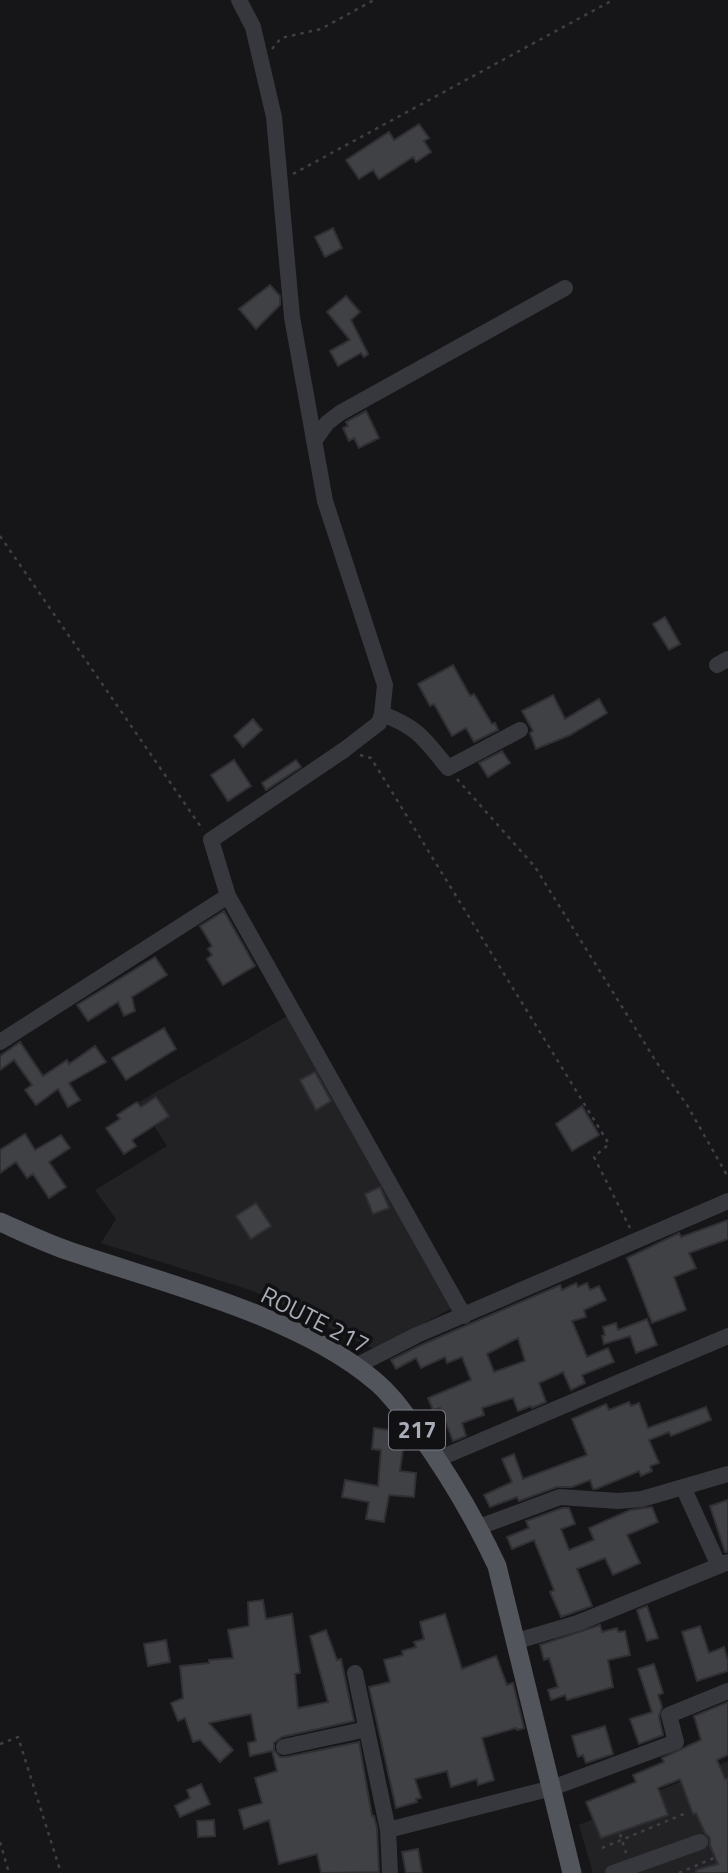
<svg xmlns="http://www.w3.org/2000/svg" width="728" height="1873" font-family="'Titillium Web',sans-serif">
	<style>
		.built { fill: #222225 }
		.building { fill: #404145; stroke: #303034; stroke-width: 2; fill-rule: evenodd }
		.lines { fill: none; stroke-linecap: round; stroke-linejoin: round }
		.path { stroke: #3d3f44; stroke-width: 2.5; stroke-dasharray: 3.5 5; stroke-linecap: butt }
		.minor { stroke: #37383d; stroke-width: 16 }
		.major { stroke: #53555c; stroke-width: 19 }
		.labels { text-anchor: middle; stroke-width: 7; stroke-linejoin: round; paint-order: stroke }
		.shield { fill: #111113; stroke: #7b7e86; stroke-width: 2 }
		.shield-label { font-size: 23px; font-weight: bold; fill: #a8adb8 }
		.street-label { font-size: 24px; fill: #a8adb8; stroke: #111113 }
	</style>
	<rect width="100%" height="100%" fill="#161618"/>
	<path class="built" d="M289,1015L398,1204L451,1309L374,1349L253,1291L101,1243L116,1219L95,1190L167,1146L139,1102Z
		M728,1761V1873H593L579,1825Z"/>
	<path class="building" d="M419,124L429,138L424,141L431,152L416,162L413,157L379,179L373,170L359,179L346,160L389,132L394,140Z
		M333,228L342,248L325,257L315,237Z
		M270,285L280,296V305L256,329L239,309Z
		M346,296L360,312L351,320L368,354L364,357L361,353L338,366L330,351L350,340L327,312Z
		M366,411L379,438L359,448L354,438L349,441L343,428L348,426L346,422Z
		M665,617L680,644L669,650L653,624Z
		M453,665L470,696L474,694L492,724L495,723L498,730L474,742L466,728L452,736L434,704L430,706L418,684Z
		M553,695L565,719L599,699L607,713L570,735L536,749L530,733L533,731L522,711Z
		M253,719L262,730L243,747L234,736Z
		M502,751L510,763L488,777L479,763Z
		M234,760L251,786L228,801L211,775Z
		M296,760L301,767L266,790L262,783Z
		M224,911L255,966L223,985L207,959L212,955L208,949L212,946L200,926Z
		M155,957L167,975L132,997L135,1011L124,1016L118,1002L88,1021L77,1005Z
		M164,1028L176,1049L126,1080L112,1058Z
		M20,1042L43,1076L67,1060L69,1064L95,1046L106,1062L69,1083L80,1100L68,1107L58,1089L36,1105L25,1090L32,1085L14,1060L0,1070V1056Z
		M315,1072L331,1101L316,1110L300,1080Z
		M156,1097L169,1116L132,1140L136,1146L124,1154L106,1128L120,1119L117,1115L137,1102L141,1107Z
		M582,1106L599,1135L572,1151L556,1124Z
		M25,1134L35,1150L61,1135L70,1148L49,1162L66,1187L49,1198L33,1174L27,1178L16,1162L0,1173V1150Z
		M380,1187L389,1208L373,1214L365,1194Z
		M256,1203L271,1226L251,1239L236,1216Z
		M728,1220V1239L689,1253L696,1268L674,1277L686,1310L652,1323L627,1258L679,1233L681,1237Z
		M576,1283L578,1287L587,1283L590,1290L599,1286L606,1300L584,1310L586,1317L572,1321L587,1357L608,1348L614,1362L582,1375L585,1383L571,1390L563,1372L539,1383L546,1402L532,1408L531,1406L518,1411L513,1398L482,1408L484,1415L462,1423L466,1436L461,1438L453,1441L440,1408L433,1410L428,1398L471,1380L462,1357L447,1363L445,1357L421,1368L416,1358L396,1369L391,1360L421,1345L560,1285L562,1290ZM518,1338L525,1361L494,1372L487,1354Z
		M647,1319L657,1345L636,1353L630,1336L604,1344L602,1336L605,1335L603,1327L616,1323L618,1330Z
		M629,1402L631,1406L639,1403L648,1428L706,1407L711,1420L671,1436L669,1432L649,1440L659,1463L650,1466L652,1471L641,1476L639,1471L596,1489H593L590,1480L572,1487H557L519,1501L517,1497L490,1507L484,1495L512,1482L502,1459L514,1454L523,1479L587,1455L572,1419L606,1404L609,1410Z
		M374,1428L403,1432L405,1434L400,1471L416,1473L414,1497L389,1495L384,1522L366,1519L369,1502L342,1497L345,1480L378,1486L381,1450L372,1449Z
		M728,1500V1552H725L710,1506Z
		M652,1507L658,1522L627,1535L640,1563L613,1575L605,1558L577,1569L592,1606L561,1617L550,1592L554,1590L534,1540L512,1549L507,1537L529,1528L526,1521L562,1508H569L575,1524L561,1529L569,1550L594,1540L589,1528L630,1510Z
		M263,1600L266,1619L292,1614L300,1673L295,1674L298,1708L328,1702L310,1636L326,1630L337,1660L341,1659L354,1721L282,1737L274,1743V1750L280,1757H286L359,1742L372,1816H374L377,1828L379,1872L321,1873L317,1854L279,1864L269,1820L244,1829L239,1810L262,1803L255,1778L277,1771L272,1751L250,1756L248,1743L256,1741L251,1714L209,1723L233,1750L220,1762L200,1740L193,1742L185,1718L178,1721L171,1703L183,1698L180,1666L209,1663V1660L233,1658L228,1630L249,1626L248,1602Z
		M647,1606L658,1638L647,1641L637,1610Z
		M445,1614L462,1669L496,1656L507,1685L513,1683L524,1728L517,1730L516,1728L482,1738L494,1780L478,1785L477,1779L451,1787L447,1771L415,1779L421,1798L416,1799L417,1802L396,1808L369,1687L390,1682L384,1660L403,1655L402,1651L416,1647L414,1642L424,1639L420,1622Z
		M600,1625L602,1632L617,1628L618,1632L625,1631L630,1655L608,1660L613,1687L567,1700L565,1695L551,1700L548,1690L558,1687L549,1658L544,1660L540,1645Z
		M700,1626L709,1653L724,1647L728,1661V1671L697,1681L682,1632Z
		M166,1640L170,1662L148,1666L144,1644Z
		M654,1664L663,1693L658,1695L662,1707L659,1717L663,1735L639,1744L630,1719L652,1712L638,1669Z
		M728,1702V1755L717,1760L725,1779L728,1778V1873H696V1870L718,1864L710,1845V1838L705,1833L696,1813L693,1814L680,1779L658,1788L668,1815L601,1838L586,1802L636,1782L633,1775L664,1762L662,1758L701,1740L694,1716Z
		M605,1726L613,1754L586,1763L583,1755L578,1757L572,1736Z
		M201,1784L210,1804L180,1817L175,1806L190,1798L187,1790Z
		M214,1820L215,1836L198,1837L197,1821Z
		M418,1849L422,1873H406L402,1852Z"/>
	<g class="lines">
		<path class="path" d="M272,49L281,38L321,29L374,0
			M293,174L613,0
			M0,536L203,830
			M360,755L371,758L609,1144L594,1157L630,1228
			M457,779L535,867L657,1063L687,1105L728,1177
			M0,1744L18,1737L61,1873
			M620,1834L626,1853
			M0,1842L9,1873
			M602,1848L684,1814
			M679,1873L723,1854"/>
		<path class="minor" d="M239,0L253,27L274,117L292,317L325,501L385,685L382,714L379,723L344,750L211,840L228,896L464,1316
			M314,441L327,423L340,413L565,288
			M717,665L728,659
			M382,714C418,727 425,740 448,768L520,730
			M0,1042L228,896
			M356,1366L417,1335L728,1201
			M438,1459L728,1336
			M683,1487L719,1566
			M479,1527L560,1497L618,1501L642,1499L728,1474
			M517,1641L578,1623L728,1562
			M355,1673L388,1830
			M284,1747L367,1729
			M390,1873L388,1830L552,1788L676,1742L669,1715L728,1691
			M613,1873L700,1842"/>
		<path class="major" d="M0,1222C23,1232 45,1243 69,1251C163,1283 299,1316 375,1381C391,1394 404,1413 416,1429C448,1473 474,1517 497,1566L572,1873"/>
	</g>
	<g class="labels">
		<rect class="shield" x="389" y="1410.5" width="56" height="39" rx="5"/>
		<g class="shield-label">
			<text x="417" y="1438">217</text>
		</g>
		<g class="street-label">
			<text transform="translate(315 1320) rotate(27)" y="8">ROUTE 217</text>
		</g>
	</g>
</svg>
